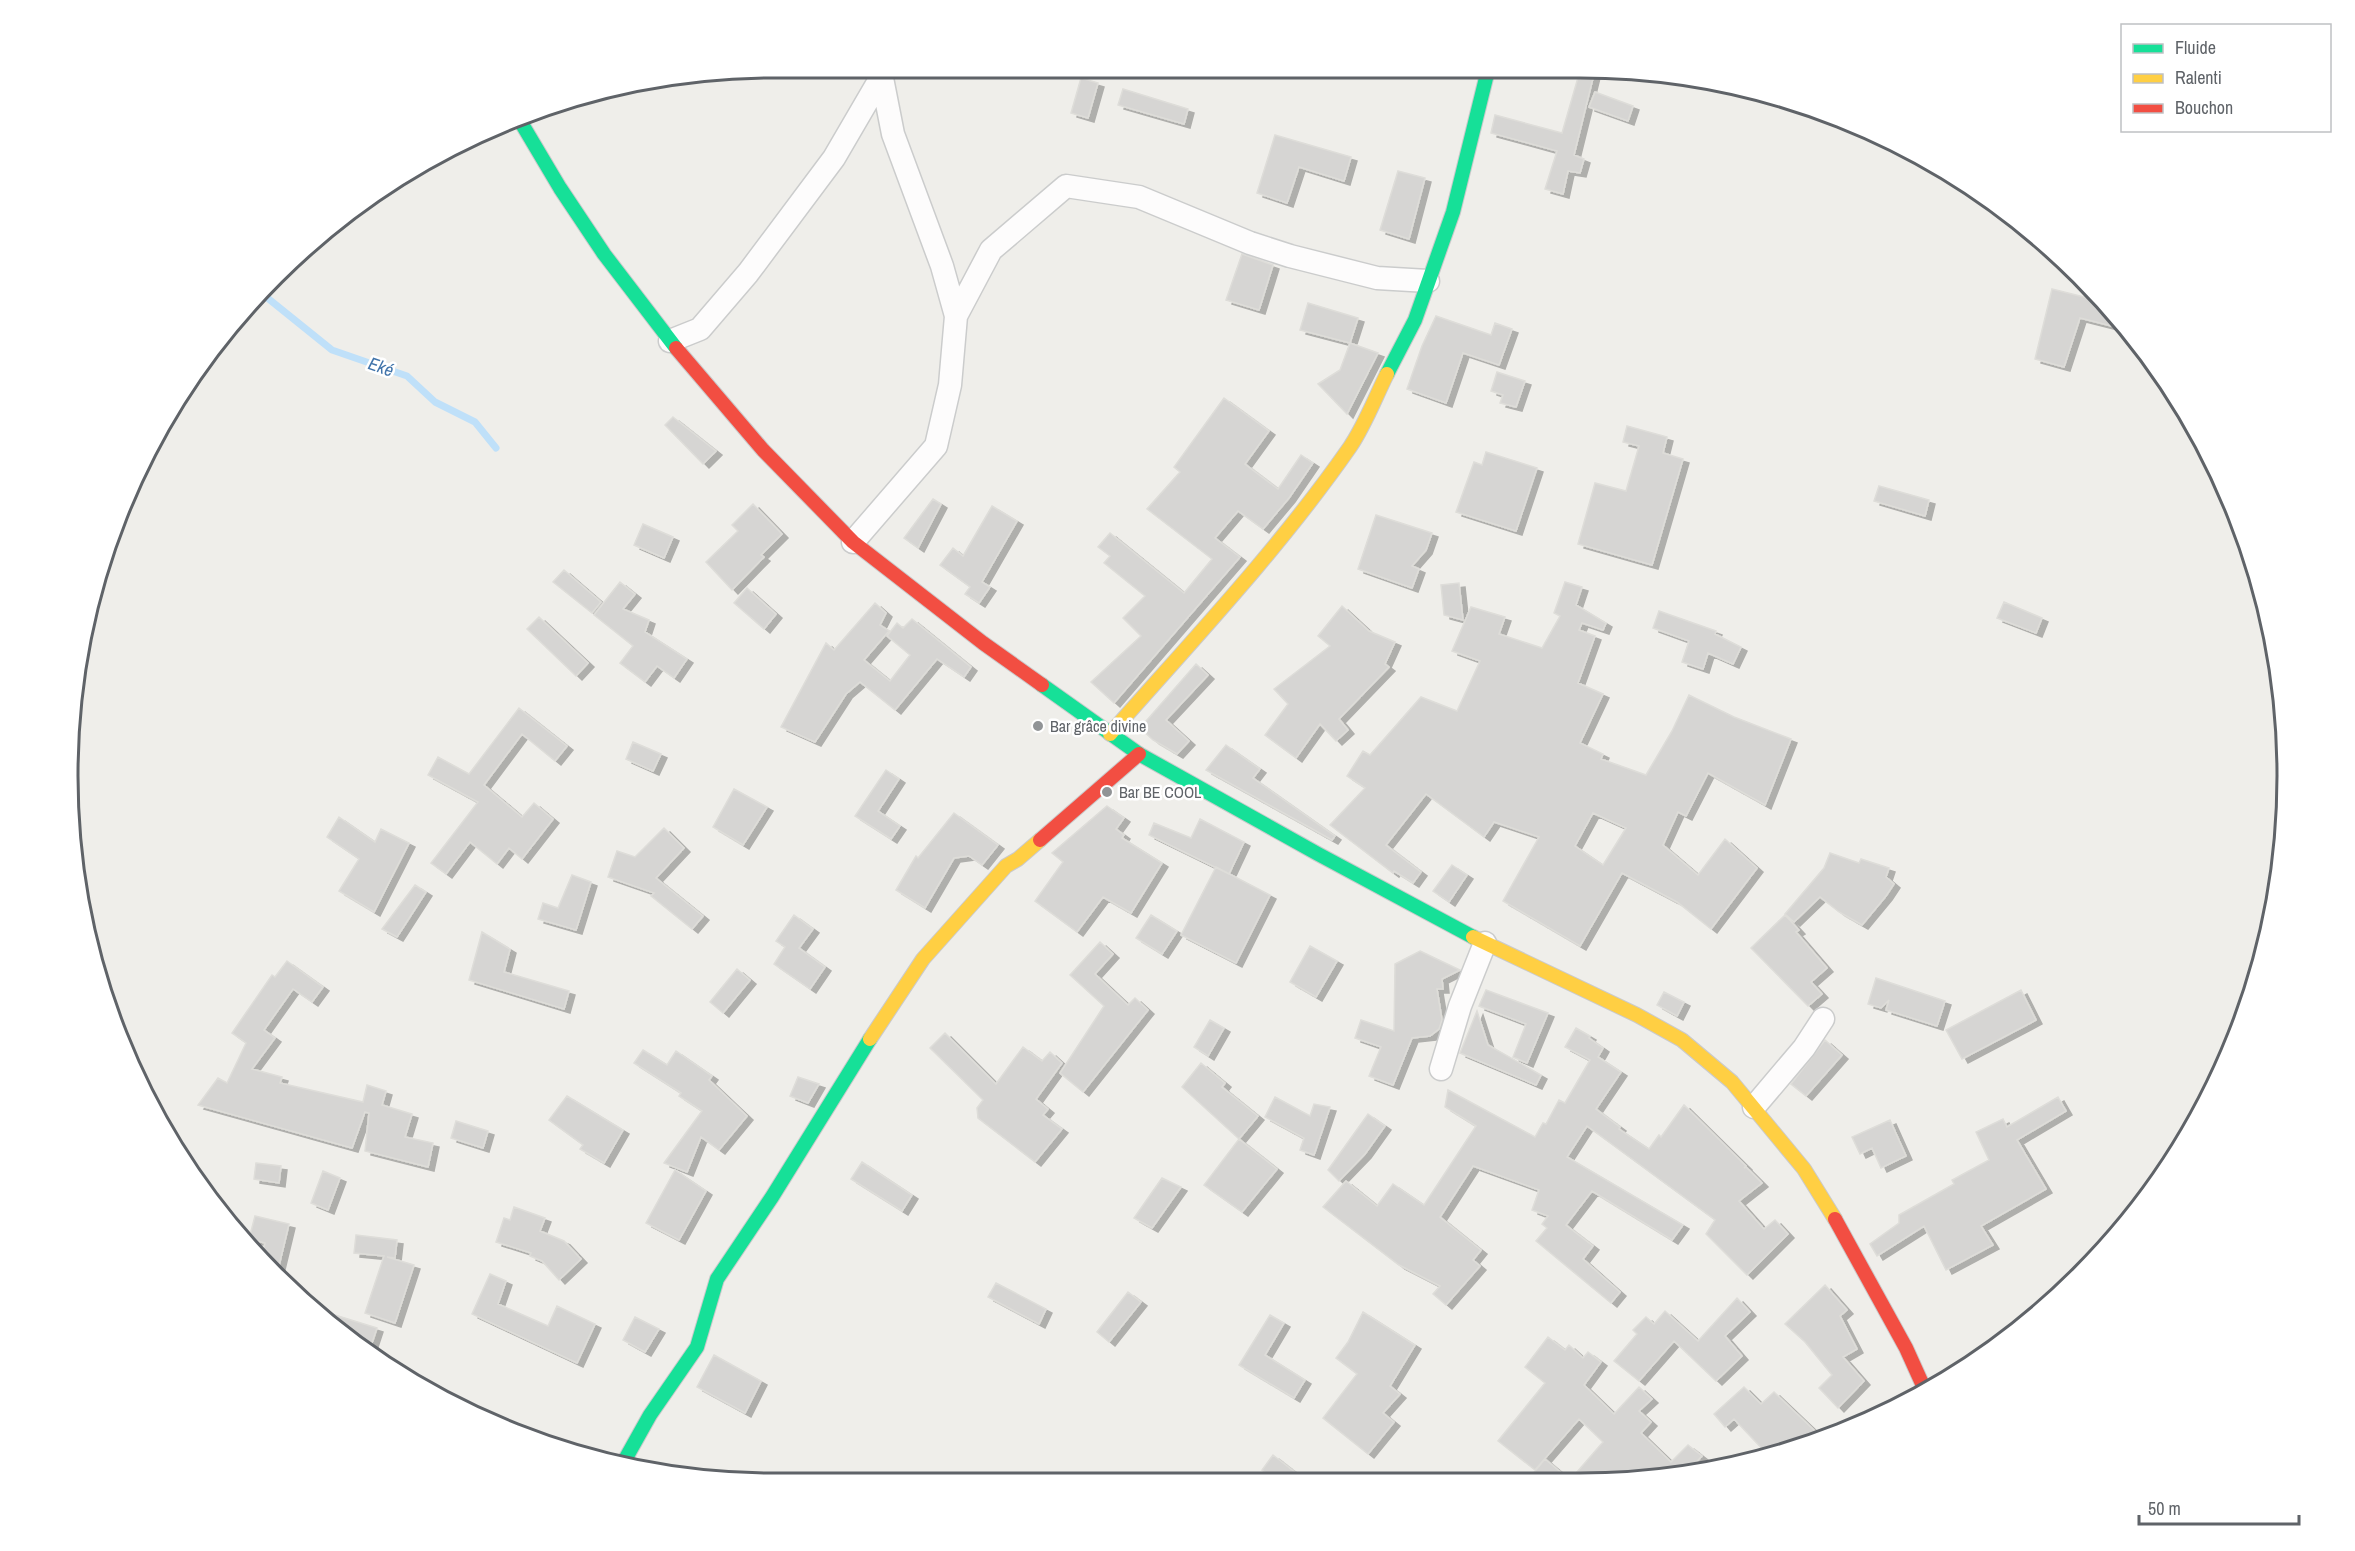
<svg xmlns="http://www.w3.org/2000/svg" width="2355" height="1551" font-family="'Archivo Narrow',sans-serif">
	<style>
		.lines { fill: none; stroke-linecap: round; stroke-linejoin: round }
		.stream { stroke: #bfe0f9; stroke-width: 7 }
		.building { fill: #d6d5d3; stroke: #deddd9; stroke-width: 1.5; fill-rule: evenodd; filter: url(#shadow) }
		.street-casing { stroke: #cbcccc; stroke-width: 25 }
		.fast-casing { stroke: #cacacb; stroke-width: 16 }
		.slow-casing { stroke: #cacacb; stroke-width: 16 }
		.jam-casing { stroke: #cacacb; stroke-width: 16 }
		.street { stroke: #fdfcfc; stroke-width: 22 }
		.fast { stroke: #16e098; stroke-width: 14 }
		.slow { stroke: #ffcf43; stroke-width: 14 }
		.jam { stroke: #f24e42; stroke-width: 14 }
		.poi-dot { fill: #919496; stroke: #fff; stroke-width: 2 }
		.labels { text-anchor: middle; stroke-width: 5; stroke-linejoin: round; paint-order: stroke }
		.poi-label { font-size: 16px; fill: #5f6368; stroke: #fff; text-anchor: start }
		.water-label { font-size: 18px; font-style: italic; fill: #4174aa; stroke: #fff }
		.rim { fill: none; stroke: #5f6368; stroke-width: 3 }
	</style>
	<defs>
		<filter id="shadow"><feDropShadow dx="6" dy="4" stdDeviation="0" flood-color="#0004"/></filter>
	</defs>
	<rect width="100%" height="100%" fill="#efeeea"/>
	<g class="lines">
		<path class="stream" d="M260,292L332,350L407,376L435,402L475,422L496,448"/>
	</g>
	<path class="building" d="M1579,74H1594L1574,155L1584,159L1580,173L1568,171L1563,194L1545,189L1557,151L1491,133L1495,115L1562,133Z
		M1081,78L1098,83L1088,118L1071,113Z
		M1123,89L1188,109L1184,124L1118,105Z
		M1595,92L1633,106L1628,121L1589,107Z
		M1275,135L1351,157L1344,181L1299,167L1287,203L1257,193Z
		M1398,171L1425,178L1409,239L1380,230Z
		M1242,254L1273,265L1259,310L1226,300Z
		M2052,289L2100,301L2127,330L2080,318L2064,367L2035,359Z
		M1308,303L1358,318L1350,343L1300,330Z
		M1436,316L1491,335L1495,323L1512,329L1499,365L1463,353L1446,403L1407,389L1422,346Z
		M1350,343L1378,353L1347,414L1318,384L1340,370Z
		M1497,372L1525,381L1516,407L1500,403L1503,395L1491,391Z
		M1224,398L1269,431L1245,464L1278,489L1301,455L1313,463L1289,498L1263,529L1238,511L1215,538L1240,557L1114,703L1091,682L1141,636L1123,618L1145,596L1104,563L1110,556L1098,547L1110,533L1184,593L1212,559L1147,509L1180,472L1174,467Z
		M673,417L716,451L703,464L665,425Z
		M1627,426L1667,437L1663,453L1683,459L1652,565L1578,544L1595,483L1626,491L1639,446L1623,442Z
		M1486,452L1537,468L1516,531L1456,512L1474,462L1482,465Z
		M1879,486L1929,500L1925,516L1874,501Z
		M933,499L941,504L918,548L904,538Z
		M753,504L782,534L761,555L764,557L732,590L706,562L738,531L732,525Z
		M992,506L1017,521L982,582L990,587L979,603L965,594L970,587L940,565L953,548L963,556Z
		M1376,515L1432,533L1426,550L1412,566L1419,569L1412,588L1358,569Z
		M643,524L673,537L664,558L634,545Z
		M564,570L601,602L592,613L553,582Z
		M620,582L635,594L623,609L649,620L645,632L687,659L674,678L657,666L645,682L620,663L633,646L594,615Z
		M1565,582L1582,587L1576,605L1606,623L1603,630L1582,623L1579,630L1595,636L1578,683L1603,694L1580,743L1603,754L1601,759L1646,775L1672,731L1689,695L1734,717L1791,739L1765,805L1708,773L1686,816L1678,812L1663,845L1698,875L1725,839L1757,868L1711,929L1677,902L1622,873L1580,946L1503,901L1539,837L1494,822L1484,837L1426,794L1386,845L1421,872L1413,883L1394,871L1393,873L1330,825L1365,788L1347,776L1363,751L1370,755L1421,697L1457,711L1480,661L1452,651L1471,607L1505,617L1499,634L1542,648L1560,616L1554,613ZM1593,813L1626,828L1603,865L1575,846Z
		M1459,583L1463,620L1444,615L1441,585Z
		M747,588L776,614L764,629L734,603Z
		M2004,602L2042,618L2036,633L1997,618Z
		M875,603L886,613L880,625L889,631L864,660L890,681L910,655L887,636L897,623L903,628L912,619L971,667L964,677L937,659L895,710L860,682L846,694L815,742L781,727L826,643L834,650Z
		M1342,606L1369,631L1395,642L1385,664L1389,667L1339,719L1348,730L1336,741L1320,724L1296,758L1265,735L1288,704L1274,689L1330,646L1318,636Z
		M1659,611L1716,631L1715,634L1741,647L1733,664L1708,653L1703,669L1682,662L1689,641L1653,628Z
		M539,617L588,663L576,676L527,629Z
		M1196,664L1208,675L1166,720L1189,741L1177,754L1153,740L1140,728Z
		M519,708L567,746L555,761L522,734L484,785L522,817L534,803L553,819L522,859L509,848L497,864L470,842L446,874L431,863L478,802L428,775L438,757L469,774Z
		M633,742L661,754L653,771L626,759Z
		M1226,745L1260,769L1253,778L1335,836L1332,840L1206,770Z
		M886,770L899,779L878,811L900,826L891,839L855,816Z
		M734,789L767,807L743,845L713,827Z
		M1107,806L1124,818L1116,829L1124,835L1122,838L1162,863L1131,913L1103,897L1077,932L1035,901L1063,862L1052,853Z
		M954,813L998,845L982,865L969,856L954,858L925,908L896,890L916,856L918,858Z
		M339,817L375,842L381,829L409,843L374,912L339,891L359,859L327,837Z
		M1200,819L1244,842L1229,874L1149,835L1154,823L1191,838Z
		M664,828L684,848L656,878L703,916L692,929L651,896L654,893L608,877L617,851L635,857Z
		M1830,853L1859,863L1861,859L1889,868L1886,877L1894,884L1886,896L1862,925L1839,912L1820,897L1794,922L1785,914L1824,868Z
		M1452,865L1467,875L1449,902L1433,891Z
		M1216,867L1270,895L1236,963L1181,935Z
		M572,875L591,882L576,930L538,919L543,903L558,908Z
		M415,885L426,892L397,937L382,929Z
		M794,915L813,929L799,948L825,967L810,989L774,964L785,947L776,941Z
		M1151,915L1177,931L1162,954L1136,938Z
		M1785,915L1799,930L1796,932L1827,968L1811,982L1822,994L1808,1006L1751,948Z
		M482,932L510,949L504,972L569,991L564,1009L469,980Z
		M1100,942L1113,954L1095,974L1128,1005L1135,998L1148,1010L1083,1092L1060,1073L1104,1006L1070,975Z
		M1310,946L1337,961L1316,997L1290,982Z
		M1420,951L1460,970L1442,979L1443,989H1437L1442,1020L1439,1029L1430,1036L1412,1038L1393,1085L1369,1076L1381,1047L1355,1038L1361,1020L1394,1031L1395,964Z
		M287,961L323,987L312,1002L293,989L264,1030L275,1038L252,1069L282,1077L280,1083L363,1102L367,1085L386,1091L382,1105L412,1114L405,1137L433,1143L428,1167L365,1151L369,1113L365,1112L352,1148L198,1105L218,1078L227,1083L246,1043L232,1033L272,975L275,977Z
		M737,969L750,980L723,1013L710,1002Z
		M1876,978L1945,1001L1937,1026L1886,1010L1889,1000L1881,1008L1868,1004Z
		M1486,990L1548,1013L1527,1063L1513,1057L1526,1024L1479,1006Z
		M2021,990L2036,1020L1962,1059L1946,1030Z
		M1664,992L1684,1002L1677,1016L1657,1005Z
		M1477,1011L1488,1045L1541,1075L1536,1085L1460,1053Z
		M1210,1020L1224,1028L1208,1056L1194,1047Z
		M1576,1028L1590,1036L1589,1038L1603,1048L1598,1057L1621,1072L1596,1109L1620,1127L1619,1129L1649,1149L1659,1135L1661,1137L1684,1105L1746,1166L1744,1168L1746,1167L1762,1183L1739,1201L1764,1229L1775,1220L1788,1234L1747,1275L1706,1234L1715,1220L1587,1126L1567,1157L1683,1225L1672,1240L1592,1191L1566,1225L1593,1246L1583,1259L1620,1292L1611,1303L1536,1241L1547,1228L1542,1224L1548,1216L1532,1210L1539,1190L1473,1166L1440,1217L1481,1250L1473,1260L1480,1266L1446,1305L1433,1294L1440,1286L1399,1265L1323,1207L1346,1181L1377,1206L1393,1184L1424,1205L1476,1126L1445,1107L1448,1090L1535,1137L1543,1123L1546,1124L1559,1100L1565,1103L1590,1060L1565,1047Z
		M945,1033L996,1084L1023,1047L1042,1061L1050,1052L1062,1063L1036,1099L1048,1109L1043,1115L1062,1129L1035,1162L978,1118L977,1108L983,1100L930,1048Z
		M1825,1040L1842,1055L1806,1096L1791,1084Z
		M643,1050L667,1065L676,1051L712,1076L709,1080L747,1116L719,1150L701,1137L687,1172L664,1163L702,1111L679,1096L681,1093L634,1063Z
		M1201,1063L1225,1083L1222,1087L1258,1116L1239,1139L1182,1087Z
		M798,1077L819,1084L808,1103L790,1096Z
		M567,1096L623,1130L604,1163L580,1149L583,1145L549,1120Z
		M1275,1097L1310,1116L1314,1104L1330,1107L1314,1155L1300,1150L1304,1138L1265,1117Z
		M2058,1097L2066,1111L2017,1140L2046,1189L1981,1226L1993,1245L1946,1270L1924,1226L1877,1256L1870,1244L1899,1223V1215L1954,1184L1952,1180L1989,1160L1976,1132L2003,1119L2007,1127Z
		M1368,1114L1385,1126L1365,1154L1339,1181L1328,1170Z
		M1890,1120L1906,1156L1881,1168L1872,1148L1860,1154L1852,1137Z
		M456,1121L488,1131L483,1148L451,1138Z
		M1239,1139L1277,1169L1242,1212L1204,1185Z
		M862,1162L912,1195L902,1211L851,1179Z
		M256,1163L281,1166L279,1183L254,1179Z
		M675,1170L706,1191L679,1240L646,1223Z
		M323,1171L340,1178L328,1210L311,1203Z
		M1162,1178L1181,1187L1152,1228L1134,1218Z
		M514,1207L545,1218L540,1231L564,1241L581,1259L559,1280L542,1261L530,1256L531,1253L496,1242L504,1218L510,1220Z
		M255,1216L289,1224L277,1274L262,1258L265,1243L249,1239Z
		M356,1235L397,1240L395,1258L387,1257L414,1265L395,1323L365,1313L384,1256L354,1253Z
		M490,1274L506,1281L498,1304L548,1326L557,1306L595,1324L577,1363L472,1314Z
		M996,1283L1046,1309L1039,1324L988,1297Z
		M1825,1285L1847,1310L1840,1316L1857,1349L1843,1357L1864,1381L1838,1408L1819,1388L1832,1375L1805,1342L1785,1324Z
		M1128,1292L1141,1302L1109,1342L1097,1332Z
		M1737,1298L1750,1312L1725,1336L1742,1356L1716,1381L1674,1341L1639,1381L1614,1361L1637,1334L1633,1330L1646,1317L1654,1324L1665,1311L1698,1341Z
		M322,1311L377,1328L371,1346L361,1343L320,1315Z
		M1363,1312L1415,1345L1390,1386L1400,1394L1383,1413L1394,1422L1368,1454L1323,1418L1357,1374L1336,1358L1348,1342Z
		M1270,1315L1284,1323L1265,1355L1305,1380L1294,1398L1239,1365Z
		M635,1317L659,1329L645,1352L623,1340Z
		M1548,1337L1565,1350L1569,1345L1583,1358L1588,1352L1601,1362L1584,1385L1614,1414L1639,1387L1652,1399L1639,1411L1651,1422L1641,1433L1671,1462L1688,1445L1702,1456L1687,1472L1625,1482H1526L1545,1459L1570,1480L1603,1442L1579,1419L1535,1470L1498,1441L1545,1383L1525,1367Z
		M714,1355L761,1381L745,1413L697,1387Z
		M1744,1387L1761,1404L1774,1392L1815,1431L1802,1445L1770,1457L1734,1419L1725,1427L1714,1414Z
		M1273,1455L1305,1480H1275L1262,1470Z"/>
	<g class="lines">
		<defs>
			<path id="street" d="M956,316L991,250L1066,186L1139,197L1250,243L1290,256L1377,278L1428,281
				M670,341L700,329L748,273L834,158L883,74
				M853,542L936,446L950,385L956,316L942,266L893,134L882,78
				M1441,1069L1460,1006L1485,943
				M1754,1107L1804,1048L1823,1019"/>
			<path id="fast" d="M519,119L560,188L604,254L676,348
				M1387,374L1415,320L1453,212L1487,74
				M1042,685L1139,754L1318,854L1473,937
				M622,1465L650,1415L697,1347L717,1279L772,1197L870,1039"/>
			<path id="slow" d="M1110,734C1192,641 1279,549 1350,447C1365,425 1375,398 1387,374
				M1473,937L1637,1015L1682,1040L1732,1082L1804,1169L1835,1219
				M870,1039L923,959L1006,866L1018,859L1040,840"/>
			<path id="jam" d="M676,348L763,450L853,542L983,643L1042,685
				M1040,840L1139,754
				M1835,1219L1906,1348L1925,1390"/>
		</defs>
		<use href="#street" class="street-casing"/>
		<use href="#fast" class="fast-casing"/>
		<use href="#slow" class="slow-casing"/>
		<use href="#jam" class="jam-casing"/>
		<use href="#street" class="street"/>
		<use href="#fast" class="fast"/>
		<use href="#slow" class="slow"/>
		<use href="#jam" class="jam"/>
	</g>
	<g class="poi-dot">
		<circle cx="1038" cy="726" r="6"/>
		<circle cx="1107" cy="792" r="6"/>
	</g>
	<g class="labels">
		<g class="poi-label">
			<text x="1050" y="732">Bar grâce divine</text>
			<text x="1119" y="798">Bar BE COOL</text>
		</g>
		<g class="water-label">
			<text transform="translate(381 367) rotate(19)" y="6">Eké</text>
		</g>
	</g>
	<path d="M0 0H2355V1551H0ZM775 78H1580A697 697 0 0 1 2277 775V776A697 697 0 0 1 1580 1473H775A697 697 0 0 1 78 776V775A697 697 0 0 1 775 78Z" fill="#fff" fill-rule="evenodd"/>
	<path class="rim" d="M775 78H1580A697 697 0 0 1 2277 775V776A697 697 0 0 1 1580 1473H775A697 697 0 0 1 78 776V775A697 697 0 0 1 775 78Z"/>
	<rect x="2121" y="24" width="210" height="108" fill="#ffffff" stroke="#bfc1c3" stroke-width="1.5"/>
	<rect x="2133" y="44" width="30" height="9" fill="#16e098" stroke="#bfc1c3" stroke-width="1.5"/>
	<text x="2175" y="54" font-size="18" fill="#5f6368">Fluide</text>
	<rect x="2133" y="74" width="30" height="9" fill="#ffcf43" stroke="#bfc1c3" stroke-width="1.5"/>
	<text x="2175" y="84" font-size="18" fill="#5f6368">Ralenti</text>
	<rect x="2133" y="104" width="30" height="9" fill="#f24e42" stroke="#bfc1c3" stroke-width="1.5"/>
	<text x="2175" y="114" font-size="18" fill="#5f6368">Bouchon</text>
	<path d="M2139 1515v9h160v-9" fill="none" stroke="#5f6368" stroke-width="3"/>
	<text x="2148" y="1515" font-size="18" fill="#5f6368" stroke="#ffffff" stroke-width="4.5" paint-order="stroke">50 m</text>
</svg>
